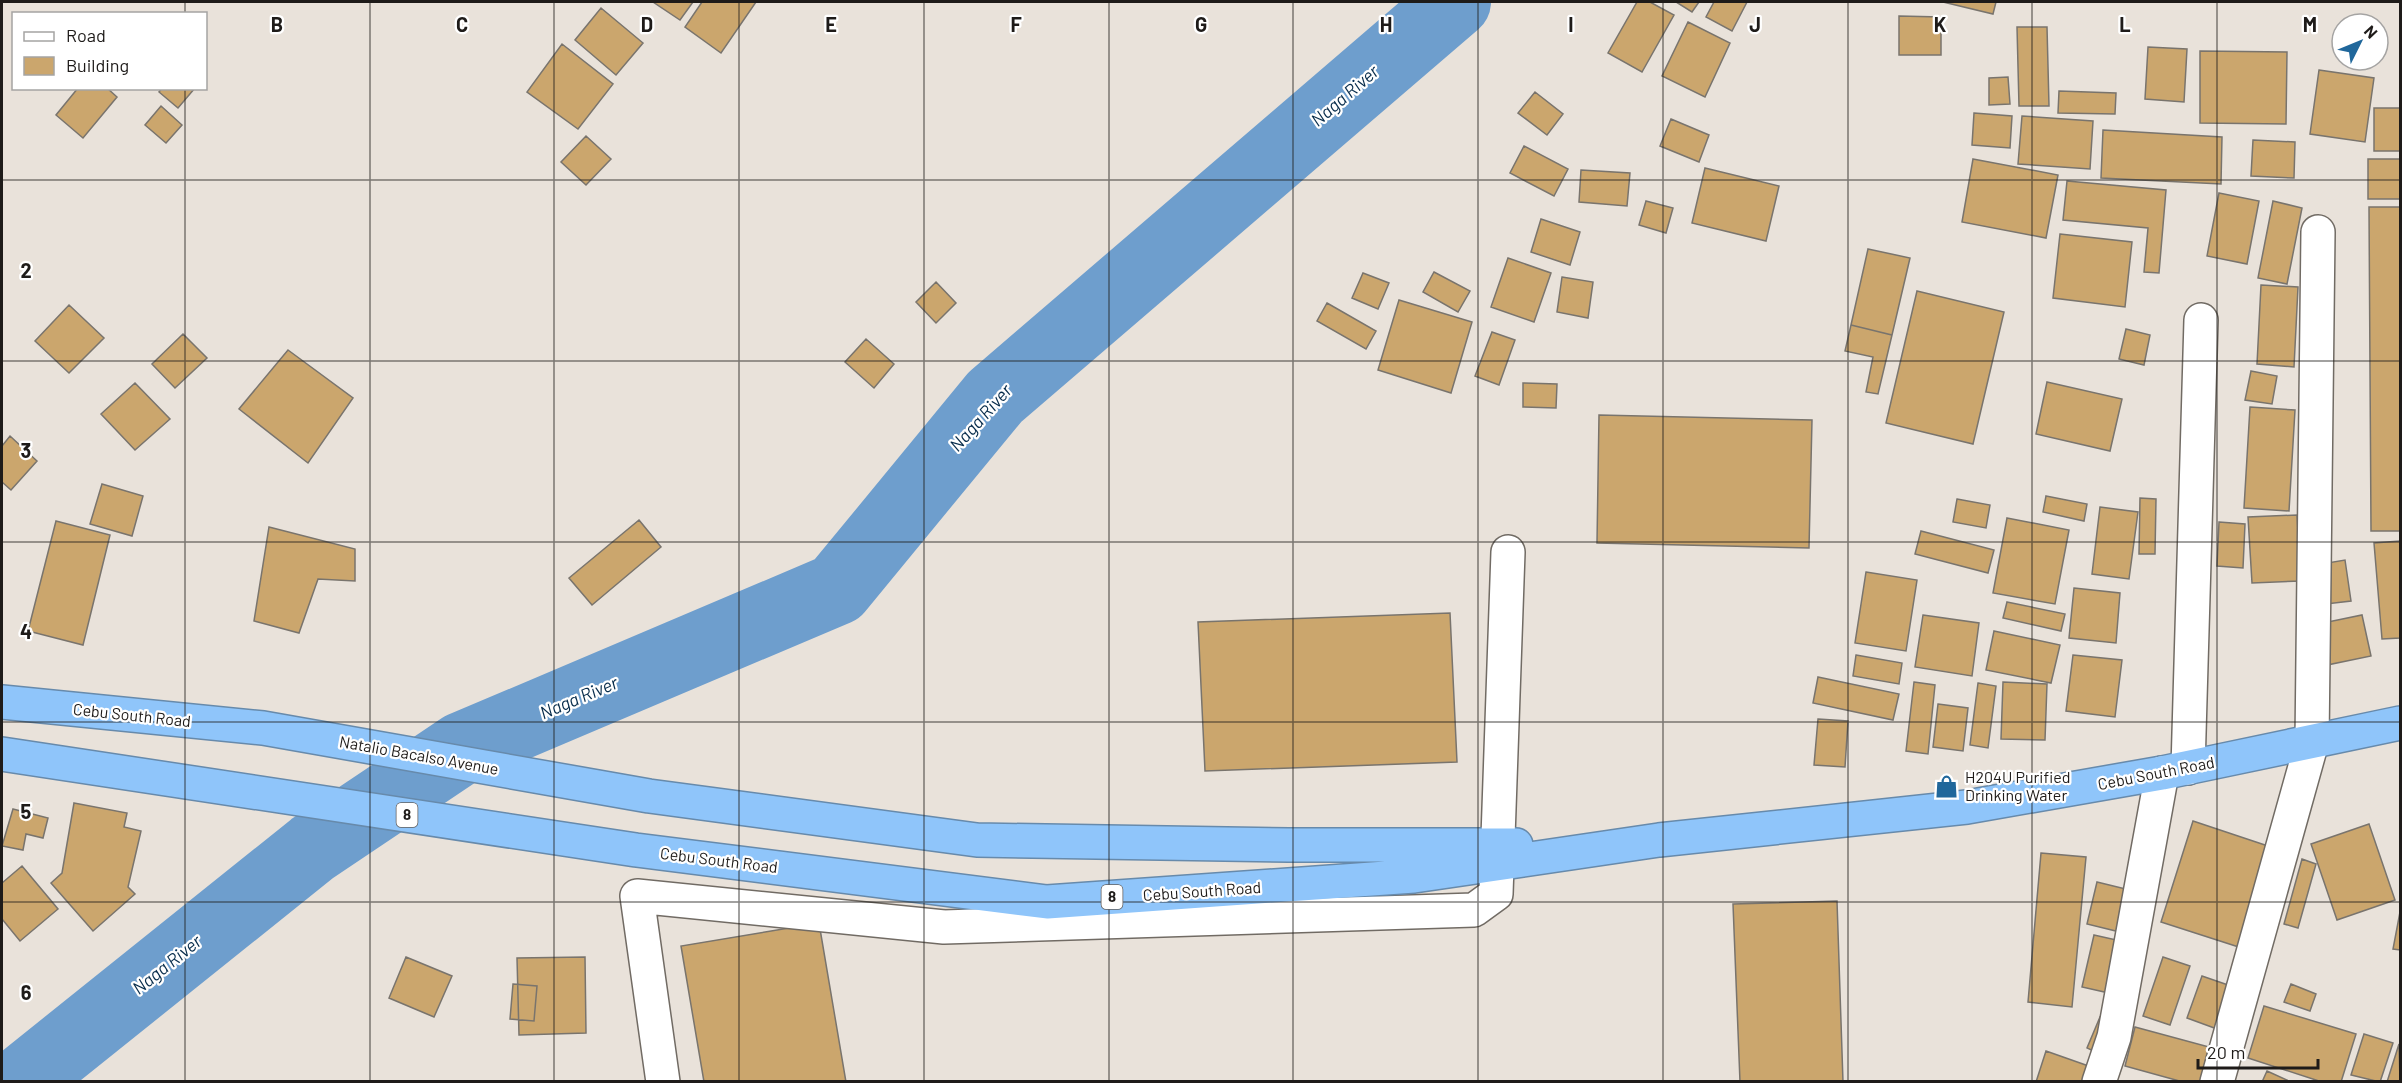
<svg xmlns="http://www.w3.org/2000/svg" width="2402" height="1083" font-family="Barlow,sans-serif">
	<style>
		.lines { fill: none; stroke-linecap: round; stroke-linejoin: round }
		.river { stroke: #6e9ecd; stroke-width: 72 }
		.building { fill: #cba66d; stroke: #79746d; stroke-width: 1.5 }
		.minor-casing { stroke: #716b64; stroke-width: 36 }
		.highway-casing { stroke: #678aab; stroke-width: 36 }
		.minor { stroke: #fff; stroke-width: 33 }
		.highway { stroke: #8fc5fa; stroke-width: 33 }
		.grid { fill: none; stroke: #1e1b19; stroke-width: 1.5; stroke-opacity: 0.55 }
		.labels { text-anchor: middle; stroke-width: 4.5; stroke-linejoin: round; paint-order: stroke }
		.shield { fill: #fff; stroke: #625f5e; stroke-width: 1.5 }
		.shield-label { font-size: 15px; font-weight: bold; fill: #1e1b19 }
		.street-label { font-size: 16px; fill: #1e1b19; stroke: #fff }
		.poi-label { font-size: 16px; fill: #1e1b19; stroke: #fff; text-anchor: start }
		.water-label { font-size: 18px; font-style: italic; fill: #072c4b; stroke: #fff }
		.grid-label { font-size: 20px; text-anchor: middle; font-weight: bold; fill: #1e1b19; stroke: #fff; stroke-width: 4.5; stroke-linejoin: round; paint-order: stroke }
	</style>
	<rect width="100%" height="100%" fill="#e9e2da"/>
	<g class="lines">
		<path class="river" d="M21,1082L313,848L462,748L837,589L995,397L1455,2"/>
	</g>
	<path class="building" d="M653,2H693L680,20Z
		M702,2H756L721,53L685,27Z
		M1637,2H1650L1674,15L1642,72L1608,53Z
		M1676,2H1699L1692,12Z
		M1714,2H1747L1732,31L1706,17Z
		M1943,2H1996L1993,14Z
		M601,8L643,43L616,75L575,40Z
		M1899,16L1941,17V55H1899Z
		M1688,22L1730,43L1705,97L1662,76Z
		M2017,27H2047L2049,106H2019Z
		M562,44L613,84L578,129L527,92Z
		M2148,47L2187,49L2184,102L2145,99Z
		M2200,51L2287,52L2286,124L2200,123Z
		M2319,70L2374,78L2365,142L2310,134Z
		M2008,77L2010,104L1989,105V78Z
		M78,88H107L117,97L83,138L56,115Z
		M162,88H195L178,108L159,92Z
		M2059,91L2116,93L2115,114L2058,113Z
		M1535,92L1563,114L1547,135L1518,113Z
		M161,106L182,125L166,143L145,125Z
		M2374,108H2400V151H2374Z
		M1974,113L2012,116L2010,148L1972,145Z
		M2022,116L2093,121L2090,169L2018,164Z
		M1671,119L1709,135L1699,162L1660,146Z
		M2103,130L2222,137L2221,184L2101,178Z
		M586,136L611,159L586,185L561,162Z
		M2253,140L2295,142L2294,178L2251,176Z
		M1524,146L1568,169L1554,196L1510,173Z
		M1973,159L2058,175L2046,238L1962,222Z
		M2368,159H2400V199H2368Z
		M1705,168L1779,186L1766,241L1692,223Z
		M1581,170L1630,173L1627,206L1579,202Z
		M2067,181L2166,190L2159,273L2144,272L2148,228L2063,220Z
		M2219,193L2259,201L2247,264L2207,256Z
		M1646,201L1673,208L1666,233L1639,225Z
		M2273,201L2302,208L2287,284L2258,278Z
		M2369,207H2400V531H2371Z
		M1541,219L1580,232L1570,265L1531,252Z
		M2060,234L2132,242L2125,307L2053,298Z
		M1868,249L1910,258L1892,335L1851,325Z
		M1508,258L1551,273L1534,322L1491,307Z
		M1434,272L1470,291L1458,312L1423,292Z
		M1363,273L1389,283L1378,309L1352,298Z
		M1562,277L1593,282L1588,318L1557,312Z
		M936,282L956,303L936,323L916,302Z
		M2261,285L2298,287L2294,367L2257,364Z
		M1917,291L2004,312L1973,444L1886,423Z
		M1399,300L1472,322L1451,393L1378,370Z
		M1327,303L1376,331L1366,349L1317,321Z
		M69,305L104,338L69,373L35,341Z
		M1851,325L1892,335L1878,394L1866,392L1873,357L1845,351Z
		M2126,329L2150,335L2144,365L2119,359Z
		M1492,332L1515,340L1499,385L1475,376Z
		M183,334L207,358L175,388L152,364Z
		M866,339L894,364L874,388L845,362Z
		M288,350L353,398L308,463L239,409Z
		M2251,371L2277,376L2272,404L2245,400Z
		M2047,382L2122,399L2110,451L2036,434Z
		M135,383L170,419L135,450L101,414Z
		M1523,383L1557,384L1556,408L1523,407Z
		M2250,407L2295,410L2289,511L2244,508Z
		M1599,415L1812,420L1809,548L1597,543Z
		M10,436L37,461L11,490L2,482V446Z
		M102,484L143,496L132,536L90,524Z
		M2046,496L2087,504L2084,521L2043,512Z
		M2140,498L2156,499L2155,554H2139Z
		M1957,499L1990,505L1986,528L1953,522Z
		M2100,507L2138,512L2129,579L2092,574Z
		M2297,515L2301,581L2252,583L2248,517Z
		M2007,518L2069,530L2055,604L1993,593Z
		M639,520L661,547L592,605L569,578Z
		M56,521L110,535L83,645L28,631Z
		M2219,522L2245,524L2243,568L2217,566Z
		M269,527L355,549V581L318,579L299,633L254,621Z
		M1921,531L1994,550L1988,573L1915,554Z
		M2400,541V638L2382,639L2374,543Z
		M2345,560L2351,601L2326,604L2321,564Z
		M1866,572L1917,580L1906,651L1855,643Z
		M2074,588L2120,593L2116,643L2069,638Z
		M2007,602L2065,614L2061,631L2003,618Z
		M1450,613L1457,762L1205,771L1198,622Z
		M1923,615L1979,623L1972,676L1915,667Z
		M2362,615L2371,656L2327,665L2318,624Z
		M1994,631L2060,645L2051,683L1986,670Z
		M1856,655L1902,663L1899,684L1853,676Z
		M2073,655L2122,660L2115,717L2066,711Z
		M1818,677L1899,694L1893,720L1813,703Z
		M1914,682L1935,685L1928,754L1906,751Z
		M2003,682L2047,684L2045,740L2001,739Z
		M1978,683L1996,686L1988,748L1970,745Z
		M1938,704L1968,708L1963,751L1933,747Z
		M1818,719L1848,721L1845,767L1814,765Z
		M74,803L127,813L124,827L141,831L128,887L135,894L93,931L51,883L62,873Z
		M13,809L48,818L43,838L26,834L23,850L2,846Z
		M2193,821L2280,850L2248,950L2161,922Z
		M2369,824L2395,900L2337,920L2311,844Z
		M2041,853L2086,857L2072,1007L2028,1002Z
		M2302,859L2316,864L2298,928L2284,924Z
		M22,866L58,909L20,941L2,919V883Z
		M2097,882L2134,891L2124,933L2087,924Z
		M1837,901L1843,1082H1740L1733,904Z
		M2400,912V950L2393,949Z
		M819,923L846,1082H704L681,946Z
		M2094,935L2121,941L2109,993L2082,987Z
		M406,957L452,976L434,1017L389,998Z
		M585,957L586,1033L519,1035L517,958Z
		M2163,957L2190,966L2170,1025L2143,1016Z
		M2202,976L2231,986L2217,1029L2187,1018Z
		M513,984L537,986L534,1021L510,1019Z
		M2291,984L2316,994L2310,1011L2284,1002Z
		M2264,1006L2356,1034L2341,1082H2322L2248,1058Z
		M2100,1017L2115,1024L2102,1055L2087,1048Z
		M2135,1027L2209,1047L2200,1082H2183L2125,1066Z
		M2364,1034L2393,1043L2380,1082L2351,1075Z
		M2399,1044L2400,1082H2387Z
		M2046,1051L2100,1070L2096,1082H2036Z
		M2267,1071L2287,1080L2286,1082H2262Z"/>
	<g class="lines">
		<defs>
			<path id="minor" d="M2188,768L2201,320
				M663,1082L637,896L944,927L1474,910L1496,894L1508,552
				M2099,1082L2114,1037L2162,773
				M2217,1082L2312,742L2318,232"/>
			<path id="highway" d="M2,702L263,728L649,796L977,840L1289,845H1516
				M2,754L636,850L1047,902L1414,876L1659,840L1967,807L2162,773L2400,723"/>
		</defs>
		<use href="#minor" class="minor-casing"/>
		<use href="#highway" class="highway-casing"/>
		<use href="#minor" class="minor"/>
		<use href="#highway" class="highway"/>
	</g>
	<path class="grid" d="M185,2V14M370,2V1082M554,2V1082M739,2V1082M924,2V1082M1109,2V1082M1293,2V1082M1478,2V1082M1663,2V1082M1848,2V1082M2032,2V1082M2217,2V1082M185,88V1082M2,180H2400M2,361H2400M2,542H2400M2,722H2400M2,902H2400"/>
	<defs>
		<symbol id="shop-bare" viewBox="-9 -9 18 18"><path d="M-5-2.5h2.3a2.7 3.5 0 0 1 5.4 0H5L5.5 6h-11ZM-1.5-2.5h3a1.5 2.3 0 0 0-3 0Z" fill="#20679b" stroke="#fff" stroke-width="2.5" paint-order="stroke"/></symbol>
	</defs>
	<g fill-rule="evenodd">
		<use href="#shop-bare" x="1930" y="770" width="33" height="33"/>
	</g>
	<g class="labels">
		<g class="shield">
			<rect x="396.5" y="803" width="21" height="24" rx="4.5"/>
			<rect x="1101.5" y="885" width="21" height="24" rx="4.5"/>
		</g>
		<g class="shield-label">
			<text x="407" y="820">8</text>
			<text x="1112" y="902">8</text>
		</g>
		<g class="street-label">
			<text transform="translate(132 715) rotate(6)" y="6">Cebu South Road</text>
			<text transform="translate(419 755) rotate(10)" y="6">Natalio Bacalso Avenue</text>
			<text transform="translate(2156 773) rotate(-11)" y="6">Cebu South Road</text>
			<text transform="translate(719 860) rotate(7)" y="6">Cebu South Road</text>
			<text transform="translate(1202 891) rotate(-4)" y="6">Cebu South Road</text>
		</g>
		<g class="poi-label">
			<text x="1965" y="783">H204U Purified<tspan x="1965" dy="18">Drinking Water</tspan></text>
		</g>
		<g class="water-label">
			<text transform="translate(1345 96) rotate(-41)" y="6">Naga River</text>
			<text transform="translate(981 418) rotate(-48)" y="6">Naga River</text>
			<text transform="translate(579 698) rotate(-23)" y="6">Naga River</text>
			<text transform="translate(167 965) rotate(-39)" y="6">Naga River</text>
		</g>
	</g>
	<g class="grid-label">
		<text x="277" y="32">B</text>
		<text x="462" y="32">C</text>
		<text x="647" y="32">D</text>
		<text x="831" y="32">E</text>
		<text x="1016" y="32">F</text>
		<text x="1201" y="32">G</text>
		<text x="1386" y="32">H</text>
		<text x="1571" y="32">I</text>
		<text x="1755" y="32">J</text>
		<text x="1940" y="32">K</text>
		<text x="2125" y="32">L</text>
		<text x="2310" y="32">M</text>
		<text x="26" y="278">2</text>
		<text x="26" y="458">3</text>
		<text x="26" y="639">4</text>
		<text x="26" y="819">5</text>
		<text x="26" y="1000">6</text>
	</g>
	<rect width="2402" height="1083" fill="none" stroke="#1e1b19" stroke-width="6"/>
	<rect x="12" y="12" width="195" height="78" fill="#ffffff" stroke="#a5a4a3" stroke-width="1.5"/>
	<rect x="24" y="32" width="30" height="9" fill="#ffffff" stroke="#a5a4a3" stroke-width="1.5"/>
	<text x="66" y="42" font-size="18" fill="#1e1b19">Road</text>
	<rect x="24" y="57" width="30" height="18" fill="#cba66d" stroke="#a5a4a3" stroke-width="1.5"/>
	<text x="66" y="72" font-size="18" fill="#1e1b19">Building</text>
	<g transform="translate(2360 42) rotate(47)"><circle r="28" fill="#ffffff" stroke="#a5a4a3" stroke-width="1.5"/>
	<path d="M0-4.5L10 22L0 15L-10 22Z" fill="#20679b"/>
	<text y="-9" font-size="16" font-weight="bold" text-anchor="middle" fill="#1e1b19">N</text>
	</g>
	<path d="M2198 1059v9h120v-9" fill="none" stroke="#1e1b19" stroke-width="3"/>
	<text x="2207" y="1059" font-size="18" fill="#1e1b19" stroke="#ffffff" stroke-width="4.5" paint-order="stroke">20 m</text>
</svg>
